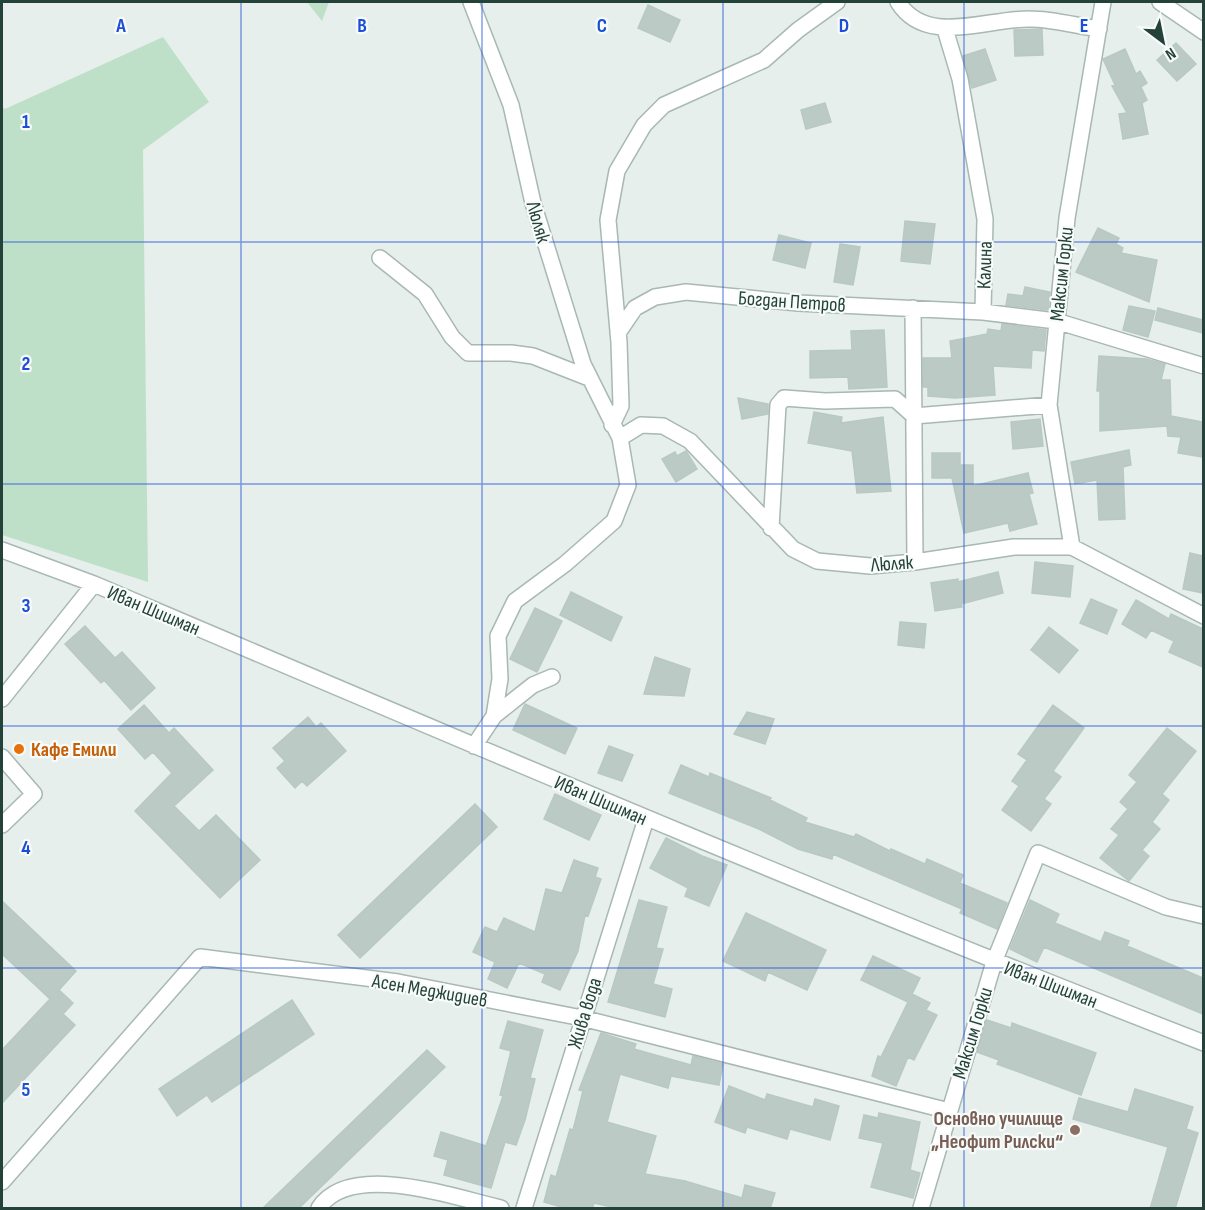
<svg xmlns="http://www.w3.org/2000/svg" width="1205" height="1210" font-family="'Sofia Sans Condensed',sans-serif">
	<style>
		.green { fill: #bfe0c8 }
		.building { fill: #bbcac4; stroke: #b8c9c2; stroke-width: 1.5 }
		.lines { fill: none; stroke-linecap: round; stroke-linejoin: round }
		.minor-casing { stroke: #a8b8b2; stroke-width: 18 }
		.minor { stroke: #fff; stroke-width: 15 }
		.grid { fill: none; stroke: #1d4ed8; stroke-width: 1.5; stroke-opacity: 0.55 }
		.food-dot { fill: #e8710a; stroke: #f7fbf9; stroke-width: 2 }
		.education-dot { fill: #8d6e63; stroke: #f7fbf9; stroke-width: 2 }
		.labels { text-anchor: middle; stroke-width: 4.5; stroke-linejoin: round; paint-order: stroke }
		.street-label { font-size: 20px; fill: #24423a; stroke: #f7fbf9 }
		.food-label { font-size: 20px; font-weight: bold; fill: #c56008; stroke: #f7fbf9; text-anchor: start }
		.education-label { font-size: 20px; font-weight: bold; fill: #785e54; stroke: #f7fbf9; text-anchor: end }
		.grid-label { font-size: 20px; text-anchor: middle; font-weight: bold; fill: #1d4ed8; stroke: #f7fbf9; stroke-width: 4.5; stroke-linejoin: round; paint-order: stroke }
	</style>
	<rect width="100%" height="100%" fill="#e6efeb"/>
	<path class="green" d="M307,2H329L322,21Z
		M163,37L209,102L143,150L148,582L2,535V107L5,109Z"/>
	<path class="building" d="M648,5L680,20L670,42L638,28Z
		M1042,29L1043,55L1015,56L1014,30Z
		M1176,43L1196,64L1177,81L1157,60Z
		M985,49L996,80L972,88L963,56Z
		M1125,49L1136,74L1140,71L1147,83L1141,87L1147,100L1142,103L1148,134L1123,139L1119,114L1127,113L1112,86L1115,85L1103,59Z
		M825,103L831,122L806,129L801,110Z
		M905,221L935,224L930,264L901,261Z
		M1098,228L1119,238L1116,244L1123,248L1121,253L1157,260L1149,302L1076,272Z
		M779,235L811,243L805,268L773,260Z
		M840,244L860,247L853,285L834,282Z
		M1025,287L1050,292L1048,310L1006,305L1008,294L1023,296Z
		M1129,306L1155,311L1148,337L1123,330Z
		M1158,308L1203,320V333L1155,320Z
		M1002,324L1046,330L1044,351L1032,350L1031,368L993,366L995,395L955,398L928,396V387H923V358H952L950,341L987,334L988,329L1001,331Z
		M884,330L887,387L849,389L848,377L810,378V351L852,350L851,331Z
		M1099,356L1146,359L1165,364L1161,380H1170L1171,416L1203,422V457L1178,453L1181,437L1168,436L1167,426L1100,431V391H1097Z
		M738,398L768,404V414L742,419Z
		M814,412L842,417L841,423L883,417L891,491L857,493L852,451L808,443Z
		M1040,419L1043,446L1013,449L1011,422Z
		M1129,450L1131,465L1123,467L1125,519L1099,520L1097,480L1075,484L1071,462Z
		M686,451L697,469L676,482L662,459L675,452L677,456Z
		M932,453H960V465H973V486L1028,473L1033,493L1029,494L1037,524L1010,531L1008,523L964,533L952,478H932Z
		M1190,553L1203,556V593L1183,589Z
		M1035,562L1073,566L1070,597L1032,593Z
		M998,572L1003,593L961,604L962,607L935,611L931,583L958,579V582Z
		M571,592L622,617L611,641L560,615Z
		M1091,599L1117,610L1107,634L1080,623Z
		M1136,600L1169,619L1171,614L1203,629V667L1169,652L1174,641L1151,630L1146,638L1122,624Z
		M535,608L562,621L537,672L510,659Z
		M900,622L926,624L924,648L898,645Z
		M85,626L115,658L122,652L155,688L131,710L104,680L101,683L65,644Z
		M1049,627L1078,650L1059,673L1031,650Z
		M655,657L690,669L684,696L644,694Z
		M525,704L577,728L565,754L513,730Z
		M144,705L169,733L174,728L213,770L174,806L199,831L216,815L260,860L220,898L135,811L172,773L153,752L145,759L118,729Z
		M1053,705L1084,728L1053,771L1061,777L1044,799L1051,804L1031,831L1002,810L1019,786L1012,781L1027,760L1018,754Z
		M747,712L774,719L765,744L734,734Z
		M308,717L316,727L321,723L346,751L307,786L302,781L295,788L277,768L285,761L273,748Z
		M1167,728L1196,751L1162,794L1169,800L1152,822L1160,829L1142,850L1149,856L1129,881L1100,858L1119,835L1111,829L1128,809L1120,802L1137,782L1129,775Z
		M609,746L633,755L622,781L598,773Z
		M681,765L709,777L710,773L771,798L770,800L807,818L805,822L854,837L856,834L890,851L891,849L925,864L927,859L963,875L960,883L1007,903L997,929L960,913L962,909L833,854L832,859L798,849L759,829L669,793Z
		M555,794L601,815L589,840L544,819Z
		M475,804L497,827L360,958L338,935Z
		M666,838L702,856L727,865L709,906L685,896L688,888L650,868Z
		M574,860L598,868L595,877L601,879L588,916L585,915L578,951L560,990L542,982L545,974L519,963L507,988L488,979L495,962L473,952L485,927L497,932L504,918L535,932L546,889L562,893Z
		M639,900L667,907L656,948L663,949L653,984L672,989L665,1017L608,1002Z
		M1030,900L1059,914L1055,923L1101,942L1105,932L1129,941L1127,946L1203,978V1014L1044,947L1037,962L1010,949Z
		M2,901L76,971L59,990L73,1003L63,1014L75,1025L2,1103V1050L50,999L2,954Z
		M746,913L826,950L807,990L768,972L765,981L723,961Z
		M873,956L920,978L912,994L930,1003L926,1010L937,1015L914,1060L908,1057L896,1086L872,1076L878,1056L881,1057L908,1002L861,980Z
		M292,1000L314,1034L212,1102L207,1095L177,1116L159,1089Z
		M987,1020L1011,1028L1012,1023L1096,1053L1081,1095L997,1064L999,1060L977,1052Z
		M508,1021L543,1030L530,1078L535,1079L525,1120L516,1145L505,1142L491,1188L444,1175L448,1160L434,1156L441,1132L486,1146L503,1096L500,1095L511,1051L500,1048Z
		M601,1033L636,1044L634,1049L691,1065L693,1056L723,1064L719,1085L671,1076L668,1088L620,1074L607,1122L656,1136L645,1174L685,1181L742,1198L745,1185L775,1193L770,1209H620L594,1203L592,1209H568L544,1202L551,1175L556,1177L570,1129L573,1130L583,1091L579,1090Z
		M427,1050L445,1067L298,1209H262Z
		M729,1086L765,1100L767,1094L813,1107L815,1099L839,1106L830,1140L790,1129L787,1139L747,1127L745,1133L715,1122Z
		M1135,1089L1193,1107L1186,1129L1198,1133L1175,1209H1150L1168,1147L1073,1119L1079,1098L1128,1112Z
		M879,1113L920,1122L910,1170L920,1173L913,1198L871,1187L883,1143L859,1138L864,1115L878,1118Z"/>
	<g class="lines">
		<defs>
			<path id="minor" d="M471,2L511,105L533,203L583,364L620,438L628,485L614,521L565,564L515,601L498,636L500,679L494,716L474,746
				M898,2C926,47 987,18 1030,19C1053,19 1077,26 1099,29
				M1160,2L1204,32
				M945,29L960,79L985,219L983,312L1056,321L1204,366
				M380,258L425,294L452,337L468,353H511L533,356L589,378
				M913,308L915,562
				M618,333L635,308L655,297L686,292L798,303L983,312
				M612,425L621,406L619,342L608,220L617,171L644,125L664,105L764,60L798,30L837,2
				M620,438L641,425L663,426L690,441L793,549L817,561L870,566L915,562L1014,547H1072L1204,616
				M771,528L778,405L784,398L825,401L895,399L914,416L1049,405
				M1072,547L1049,405L1067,218L1103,2
				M2,550L94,584C463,741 830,898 1204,1043
				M2,699L94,584
				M494,716L533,685L552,677
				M2,757L34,794L2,825
				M2,1182L200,957L398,982L582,1018L949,1111
				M319,1208C350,1160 456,1198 501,1208
				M524,1208L646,819
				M921,1208L994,962L1038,853L1166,907L1204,916"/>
		</defs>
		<use href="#minor" class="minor-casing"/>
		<use href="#minor" class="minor"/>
	</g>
	<path class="grid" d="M241,2V1208M482,2V1208M723,2V1208M964,2V1208M2,242H1204M2,484H1204M2,726H1204M2,968H1204"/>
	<circle class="food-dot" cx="19" cy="749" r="6"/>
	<circle class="education-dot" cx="1075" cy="1130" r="6"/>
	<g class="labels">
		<g class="street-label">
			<text transform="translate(539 222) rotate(74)" y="7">Люляк</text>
			<text transform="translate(984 265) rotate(-88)" y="7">Калина</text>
			<text transform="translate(1061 274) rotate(-84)" y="7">Максим Горки</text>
			<text transform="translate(792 301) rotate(4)" y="7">Богдан Петров</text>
			<text transform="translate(892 563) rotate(-4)" y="7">Люляк</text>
			<text transform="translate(154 610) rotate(23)" y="7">Иван Шишман</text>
			<text transform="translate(601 800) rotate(23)" y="7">Иван Шишман</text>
			<text transform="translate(1051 984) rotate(21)" y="7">Иван Шишман</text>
			<text transform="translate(430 990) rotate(10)" y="7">Асен Меджидиев</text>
			<text transform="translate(584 1013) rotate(-73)" y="7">Жива вода</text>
			<text transform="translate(972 1033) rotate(-73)" y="7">Максим Горки</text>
		</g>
		<g class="food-label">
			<text x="31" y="756">Кафе Емили</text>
		</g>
		<g class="education-label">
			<text x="1063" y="1125">Основно училище<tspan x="1063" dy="23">„Неофит Рилски“</tspan></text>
		</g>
	</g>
	<g class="grid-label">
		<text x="121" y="32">A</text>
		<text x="362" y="32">B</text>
		<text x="602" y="32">C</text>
		<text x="844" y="32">D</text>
		<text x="1084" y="32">E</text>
		<text x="26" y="128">1</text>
		<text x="26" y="370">2</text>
		<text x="26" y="612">3</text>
		<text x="26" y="854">4</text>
		<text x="26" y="1096">5</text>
	</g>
	<rect width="1205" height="1210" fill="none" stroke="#24423a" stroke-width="6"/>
	<g transform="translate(1163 42) rotate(148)" stroke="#f7fbf9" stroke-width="4.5" paint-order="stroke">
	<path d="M0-4.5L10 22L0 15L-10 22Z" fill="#24423a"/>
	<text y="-9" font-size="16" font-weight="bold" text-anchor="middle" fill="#24423a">N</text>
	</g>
</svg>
